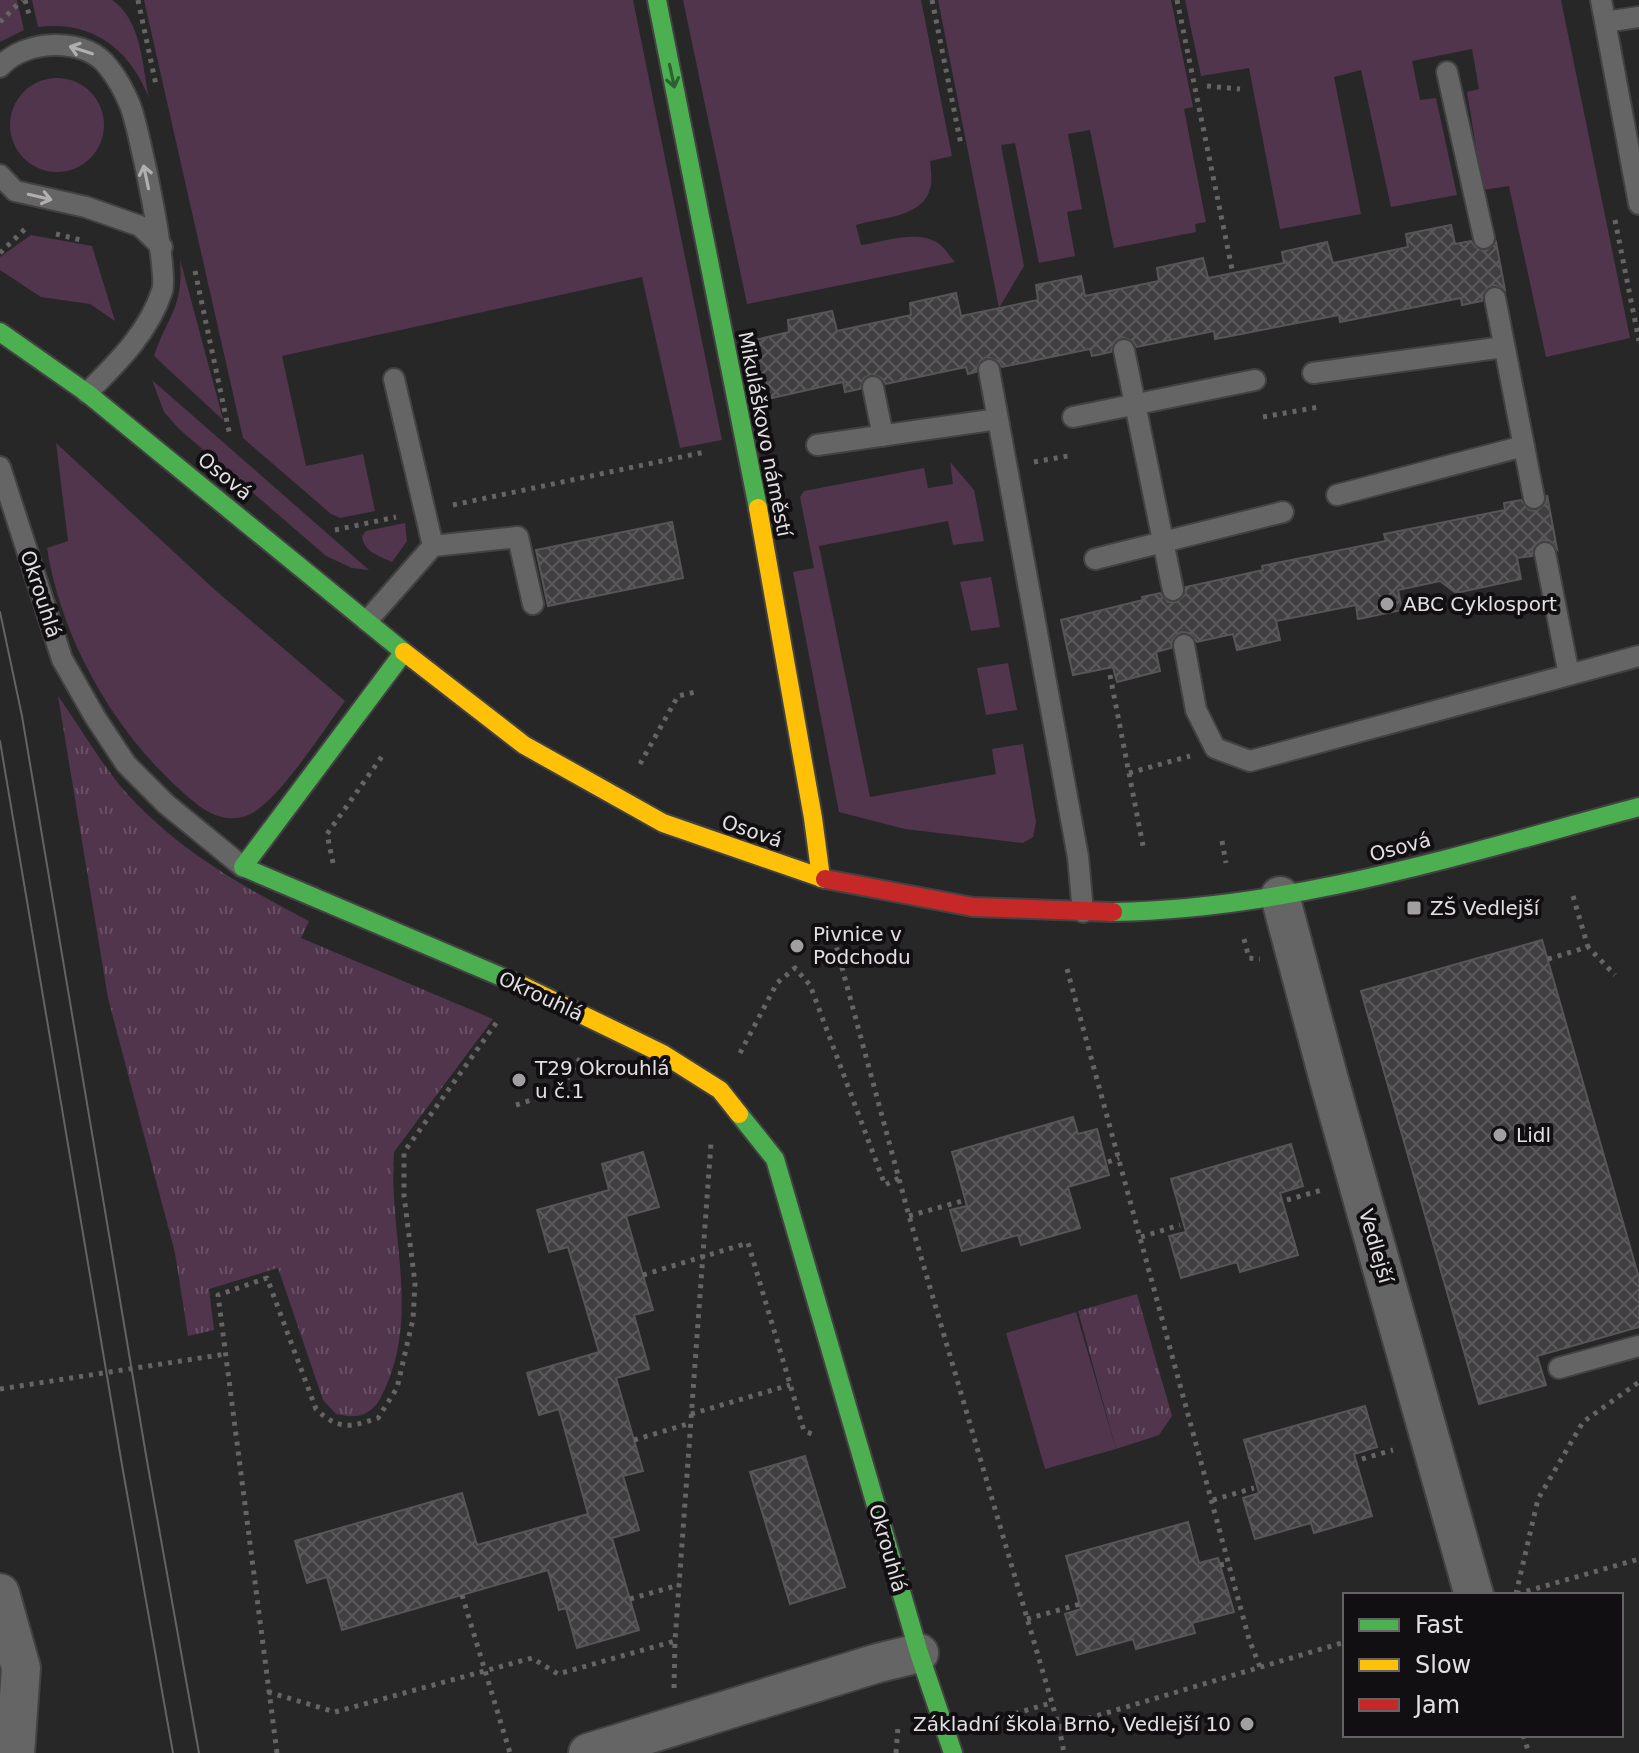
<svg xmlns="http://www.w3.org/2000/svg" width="1639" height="1753" font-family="'DejaVu Sans',sans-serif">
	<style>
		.grass { fill: #50354d }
		.park { fill: url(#park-tufts) }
		.building { fill: url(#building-cross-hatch); stroke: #575557; stroke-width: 2 }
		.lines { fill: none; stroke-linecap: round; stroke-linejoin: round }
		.lane-casing { stroke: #434243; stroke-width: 24 }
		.street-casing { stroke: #434243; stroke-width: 42 }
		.fast-casing { stroke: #434243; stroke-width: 22 }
		.slow-casing { stroke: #434243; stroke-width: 22 }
		.jam-casing { stroke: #434243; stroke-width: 22 }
		.path { stroke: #666465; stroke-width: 5; stroke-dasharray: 4 6; stroke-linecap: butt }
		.lane { stroke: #666566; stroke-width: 20 }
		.street { stroke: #666566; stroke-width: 38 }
		.fast { stroke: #4caf50; stroke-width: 18 }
		.slow { stroke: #ffc107; stroke-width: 18 }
		.jam { stroke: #c62828; stroke-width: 18 }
		.tram { stroke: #646264; stroke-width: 2 }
		.oneway { stroke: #b1afb0 }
		.oneway2 { stroke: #2e5f30 }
		.poi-dot { fill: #a29fa1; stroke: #110f11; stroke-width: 3 }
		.labels { text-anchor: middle; stroke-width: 8; stroke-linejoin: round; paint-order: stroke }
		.street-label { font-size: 20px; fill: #e3e0e2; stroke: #110f11 }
		.poi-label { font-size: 20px; fill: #e3e0e2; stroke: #110f11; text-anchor: start }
	</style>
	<defs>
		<pattern id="park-tufts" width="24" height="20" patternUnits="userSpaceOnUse" patternTransform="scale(2)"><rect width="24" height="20" fill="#50354d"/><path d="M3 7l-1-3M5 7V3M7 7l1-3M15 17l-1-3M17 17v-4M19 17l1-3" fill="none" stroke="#695266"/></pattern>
		<pattern id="building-cross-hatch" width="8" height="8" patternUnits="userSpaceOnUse" patternTransform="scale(2)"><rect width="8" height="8" fill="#403e40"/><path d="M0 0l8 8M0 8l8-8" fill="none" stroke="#5b5a5b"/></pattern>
	</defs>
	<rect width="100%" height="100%" fill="#282728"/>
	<path class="grass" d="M0,0H17L24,30L0,42Z
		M32,0H112C142,20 142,66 149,98C130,49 92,20 38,27Z
		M144,0H633L722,440L680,448L642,277L282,356L306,466L363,454L375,511L340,518L331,514L243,438Z
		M683,0H921L952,156L930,161C931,170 933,183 929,192C920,218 877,218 856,225L861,245C883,242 917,229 938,243C944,247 950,257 955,262L747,304Z
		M938,0H1171L1193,107L1184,109L1206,222L1195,224L1196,232L1114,248L1090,130L1068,134L1082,209L1067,212L1075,256L1039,263L1015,143L1001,145L1024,266L999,308Z
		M1185,0H1561L1630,338L1546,357L1509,186L1483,190L1467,92L1479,89L1472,49L1412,61L1420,100L1436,98L1457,195L1391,207L1361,70L1334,77L1361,214L1280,229L1249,68L1201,76Z
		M10 125a47 47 0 1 1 94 0a47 47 0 1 1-94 0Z
		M31,235L92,246L115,321L90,304L41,297L0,270V257Z
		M180,259L223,419V420L154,356C168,315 184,307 180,259Z
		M152,380L369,570L352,568L326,556L178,428L164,412Z
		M56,443L215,590L345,701C325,728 275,807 246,816C217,825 197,805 177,787C111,726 61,637 47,548L68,541Z
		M950,462L974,490L984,541L953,545L948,521L819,546L870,797L996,774L992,749L1023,744L1036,822L1033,837L1023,843L905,829L839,812L793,572L814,568L800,497L804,491L924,468L928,488L953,484Z
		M405,523L407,541L392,562C379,556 364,552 362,536L366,531Z
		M991,577L1000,627L971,631L960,582Z
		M1008,663L1017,710L986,715L977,668Z
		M1076,1312L1116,1449L1045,1469L1006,1333Z"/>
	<path class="park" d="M58,696C81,728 102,766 129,796C181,852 242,886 309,921L301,938L493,1019L394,1152C388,1230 419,1309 387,1384C382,1395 378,1407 366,1413C357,1418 346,1416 336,1414L323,1400L278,1268L209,1289L214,1330L188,1336L175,1253L108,998Z
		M1137,1294L1172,1416L1159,1435L1116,1449L1078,1311Z"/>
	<path class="building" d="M1451,225L1455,244L1471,241L1475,247L1486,251L1496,242L1505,290L1498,286L1492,285L1483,293L1482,301L1462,305L1461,298L1340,322L1339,315L1215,339L1214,331L1137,347L1133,341L1122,337L1115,341L1111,352L1092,356L1090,349L1002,367L998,361L987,357L980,361L976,372L968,374L966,367L886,384L882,378L871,374L864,378L860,389L845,392L843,382L763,400L751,341L789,332L788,320L832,311L837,331L911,315L910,303L956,293L961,316L1038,300L1036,285L1081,276L1085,296L1159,281L1157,268L1203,258L1208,278L1284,263L1282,252L1327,242L1333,263L1408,247L1406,234Z
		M1547,495L1557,549L1550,541L1542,540L1533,548L1532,556L1517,558L1521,579L1456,593L1440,581L1398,590L1402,610L1358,619L1356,605L1276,621L1280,640L1237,650L1233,634L1197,642L1189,633L1181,632L1172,640L1171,648L1156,652L1160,671L1117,682L1113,667L1073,675L1061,620L1143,600L1142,597L1160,593L1168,602H1176L1185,595L1186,587L1263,570L1262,566L1386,541L1384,534L1505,510L1504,503L1521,500L1529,510L1537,511L1546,503Z
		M672,522L683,578L548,606L536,550Z
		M1542,940L1639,1278V1327L1537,1356L1546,1385L1479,1404L1361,991Z
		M1073,1117L1078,1134L1097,1129L1109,1175L1068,1187L1080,1228L1021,1245L1018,1235L962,1251L950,1210L967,1206L952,1152Z
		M1291,1144L1303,1186L1280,1193L1298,1255L1240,1272L1237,1262L1181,1278L1169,1236L1186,1232L1171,1179Z
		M643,1152L659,1207L626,1216L653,1310L634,1315L649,1369L616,1378L643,1471L623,1476L639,1530L612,1538L639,1630L577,1648L566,1608L559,1610L548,1570L342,1630L327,1577L307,1583L295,1541L462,1493L477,1545L588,1514L559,1409L539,1415L527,1373L599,1352L568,1247L549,1252L537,1210L609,1190L602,1164Z
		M1365,1406L1377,1447L1354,1454L1372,1516L1314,1533L1311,1523L1255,1539L1243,1498L1259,1493L1244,1440Z
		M805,1456L845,1587L790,1604L750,1472Z
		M1188,1522L1199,1563L1218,1558L1234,1612L1192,1623L1195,1633L1136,1649L1133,1639L1077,1655L1065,1614L1081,1609L1066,1556Z"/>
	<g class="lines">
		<defs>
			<path id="lane" d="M1601,0L1639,204
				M1605,22L1639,17
				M0,67C13,52 36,45 55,45C76,45 96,50 109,68C117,78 125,93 130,105C139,128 169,271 162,291C149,332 117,363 87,393
				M1447,72L1484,238
				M0,175L15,191L86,207L140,226L162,247
				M1495,298L1534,498
				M1124,350L1173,590
				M989,370L1078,857L1083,912
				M1313,373L1504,347
				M873,387L883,436
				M1073,417L1255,380
				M817,445L998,419
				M0,467L62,659L95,717L126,764L166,804L243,867
				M1337,495L1524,446
				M433,546L518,537L533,604
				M1545,553L1569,675
				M1095,559L1283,512
				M367,621L433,546L394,379
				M1184,645L1196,710L1215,748L1250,761L1639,656
				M1559,1368L1639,1346"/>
			<path id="street" d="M1280,896L1329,1080L1474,1595
				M0,1593L21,1668L15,1753
				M588,1753L878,1663L919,1653"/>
			<path id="fast" d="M657,0L758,508
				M0,332L87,393L404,652
				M404,652L243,867L523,986
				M1113,912C1293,909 1466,853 1639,807
				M739,1114L775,1159L919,1653L953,1753"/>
			<path id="slow" d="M758,508L813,818L821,878
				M404,652L524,745L663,823L825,879
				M523,986L663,1054L720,1090L739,1114"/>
			<path id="jam" d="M825,879L973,907L1113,912"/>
		</defs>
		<use href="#lane" class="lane-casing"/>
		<use href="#street" class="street-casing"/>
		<use href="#fast" class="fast-casing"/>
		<use href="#slow" class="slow-casing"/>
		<use href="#jam" class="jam-casing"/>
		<path class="path" d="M25,0L30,18
			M138,0L156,85
			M932,0L961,145
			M1177,0L1233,274
			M0,22L22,0
			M1207,86L1240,89
			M1615,220L1639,341
			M56,234L81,240
			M0,253L27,227
			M195,271L230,436
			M1263,417L1319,407
			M1034,462L1068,456
			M453,505L705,452
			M335,530L396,517
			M1110,675L1144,851
			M640,764L678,696L695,692
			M1129,773L1190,756
			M1222,841L1226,863
			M333,863L327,834L383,755
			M1573,896L1588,947
			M834,938L909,1216L1059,1727L1064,1753
			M1244,939L1249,958L1260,959
			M1548,959L1588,947L1615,975
			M1067,969L1249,1639L1260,1667
			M740,1053L777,983L795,968L810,985L885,1185L899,1178
			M516,1105L559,1091L581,1057
			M1108,1162L1119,1158
			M1287,1200L1322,1190
			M909,1216L962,1201
			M1141,1237L1180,1225
			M643,1275L748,1243L804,1431L812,1434
			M0,1389L226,1354
			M691,1414L790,1385
			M634,1440L691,1423
			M1362,1459L1393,1450
			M1213,1500L1254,1488
			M1220,1565L1230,1563
			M1516,1594L1538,1499L1583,1422L1639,1382
			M1517,1594L1639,1559
			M462,1595L510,1753
			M630,1599L679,1585
			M1027,1619L1080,1604
			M674,1688L675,1641
			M268,1692L335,1712L532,1658L558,1674L675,1641L711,1143
			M986,1722L1051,1703
			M1059,1727L1345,1642
			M1523,1735L1529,1753
			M277,1753L218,1295L267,1278L316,1409C339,1431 350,1427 378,1418L397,1388L413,1319L415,1283L404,1196V1152L499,1019
			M896,1753L898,1726"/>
		<use href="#lane" class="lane"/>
		<use href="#street" class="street"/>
		<use href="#fast" class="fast"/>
		<use href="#slow" class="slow"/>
		<use href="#jam" class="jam"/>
		<path class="tram" d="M0,612L22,716L147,1461L199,1753
			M0,741L122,1465L173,1753"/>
	</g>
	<defs><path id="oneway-shaft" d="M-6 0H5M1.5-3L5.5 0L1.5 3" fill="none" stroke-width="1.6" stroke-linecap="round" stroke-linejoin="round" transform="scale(2)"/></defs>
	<g class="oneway">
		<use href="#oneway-shaft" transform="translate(81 50) rotate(-162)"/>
		<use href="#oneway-shaft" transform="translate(146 177) rotate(-102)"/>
		<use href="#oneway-shaft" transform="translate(40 197) rotate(13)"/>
	</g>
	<use class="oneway2" href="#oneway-shaft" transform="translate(672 76) rotate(78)"/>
	<g class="poi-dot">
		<circle cx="1387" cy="604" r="8"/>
		<rect x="1406" y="900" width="16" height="16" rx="4"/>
		<circle cx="797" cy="946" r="8"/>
		<circle cx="519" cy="1080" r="8"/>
		<circle cx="1500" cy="1135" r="8"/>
		<circle cx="1247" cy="1724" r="8"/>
	</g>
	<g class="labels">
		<g class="street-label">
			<text transform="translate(765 434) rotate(79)" y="7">Mikuláškovo náměstí</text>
			<text transform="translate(225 476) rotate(39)" y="7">Osová</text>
			<text transform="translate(41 594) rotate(72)" y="7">Okrouhlá</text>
			<text transform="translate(752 831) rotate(19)" y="7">Osová</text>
			<text transform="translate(1400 847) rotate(-15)" y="7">Osová</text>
			<text transform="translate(541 996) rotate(25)" y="7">Okrouhlá</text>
			<text transform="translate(1376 1246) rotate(74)" y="7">Vedlejší</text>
			<text transform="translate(888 1548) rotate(74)" y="7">Okrouhlá</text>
		</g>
		<g class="poi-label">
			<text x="1403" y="611">ABC Cyklosport</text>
			<text x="1430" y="915">ZŠ Vedlejší</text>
			<text x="813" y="941">Pivnice v<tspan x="813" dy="23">Podchodu</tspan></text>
			<text x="535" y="1075">T29 Okrouhlá<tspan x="535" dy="23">u č.1</tspan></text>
			<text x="1516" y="1142">Lidl</text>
			<text x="1231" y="1731" text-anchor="end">Základní škola Brno, Vedlejší 10</text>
		</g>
	</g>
	<rect x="1343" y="1593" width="280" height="144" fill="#110f11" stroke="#656365" stroke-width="2"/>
	<rect x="1359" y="1619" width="40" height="12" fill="#4caf50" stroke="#656365" stroke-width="2"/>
	<text x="1415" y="1633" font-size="24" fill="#e3e0e2">Fast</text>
	<rect x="1359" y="1659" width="40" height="12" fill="#ffc107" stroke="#656365" stroke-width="2"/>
	<text x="1415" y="1673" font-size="24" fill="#e3e0e2">Slow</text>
	<rect x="1359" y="1699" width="40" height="12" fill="#c62828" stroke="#656365" stroke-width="2"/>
	<text x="1415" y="1713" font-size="24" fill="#e3e0e2">Jam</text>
</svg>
